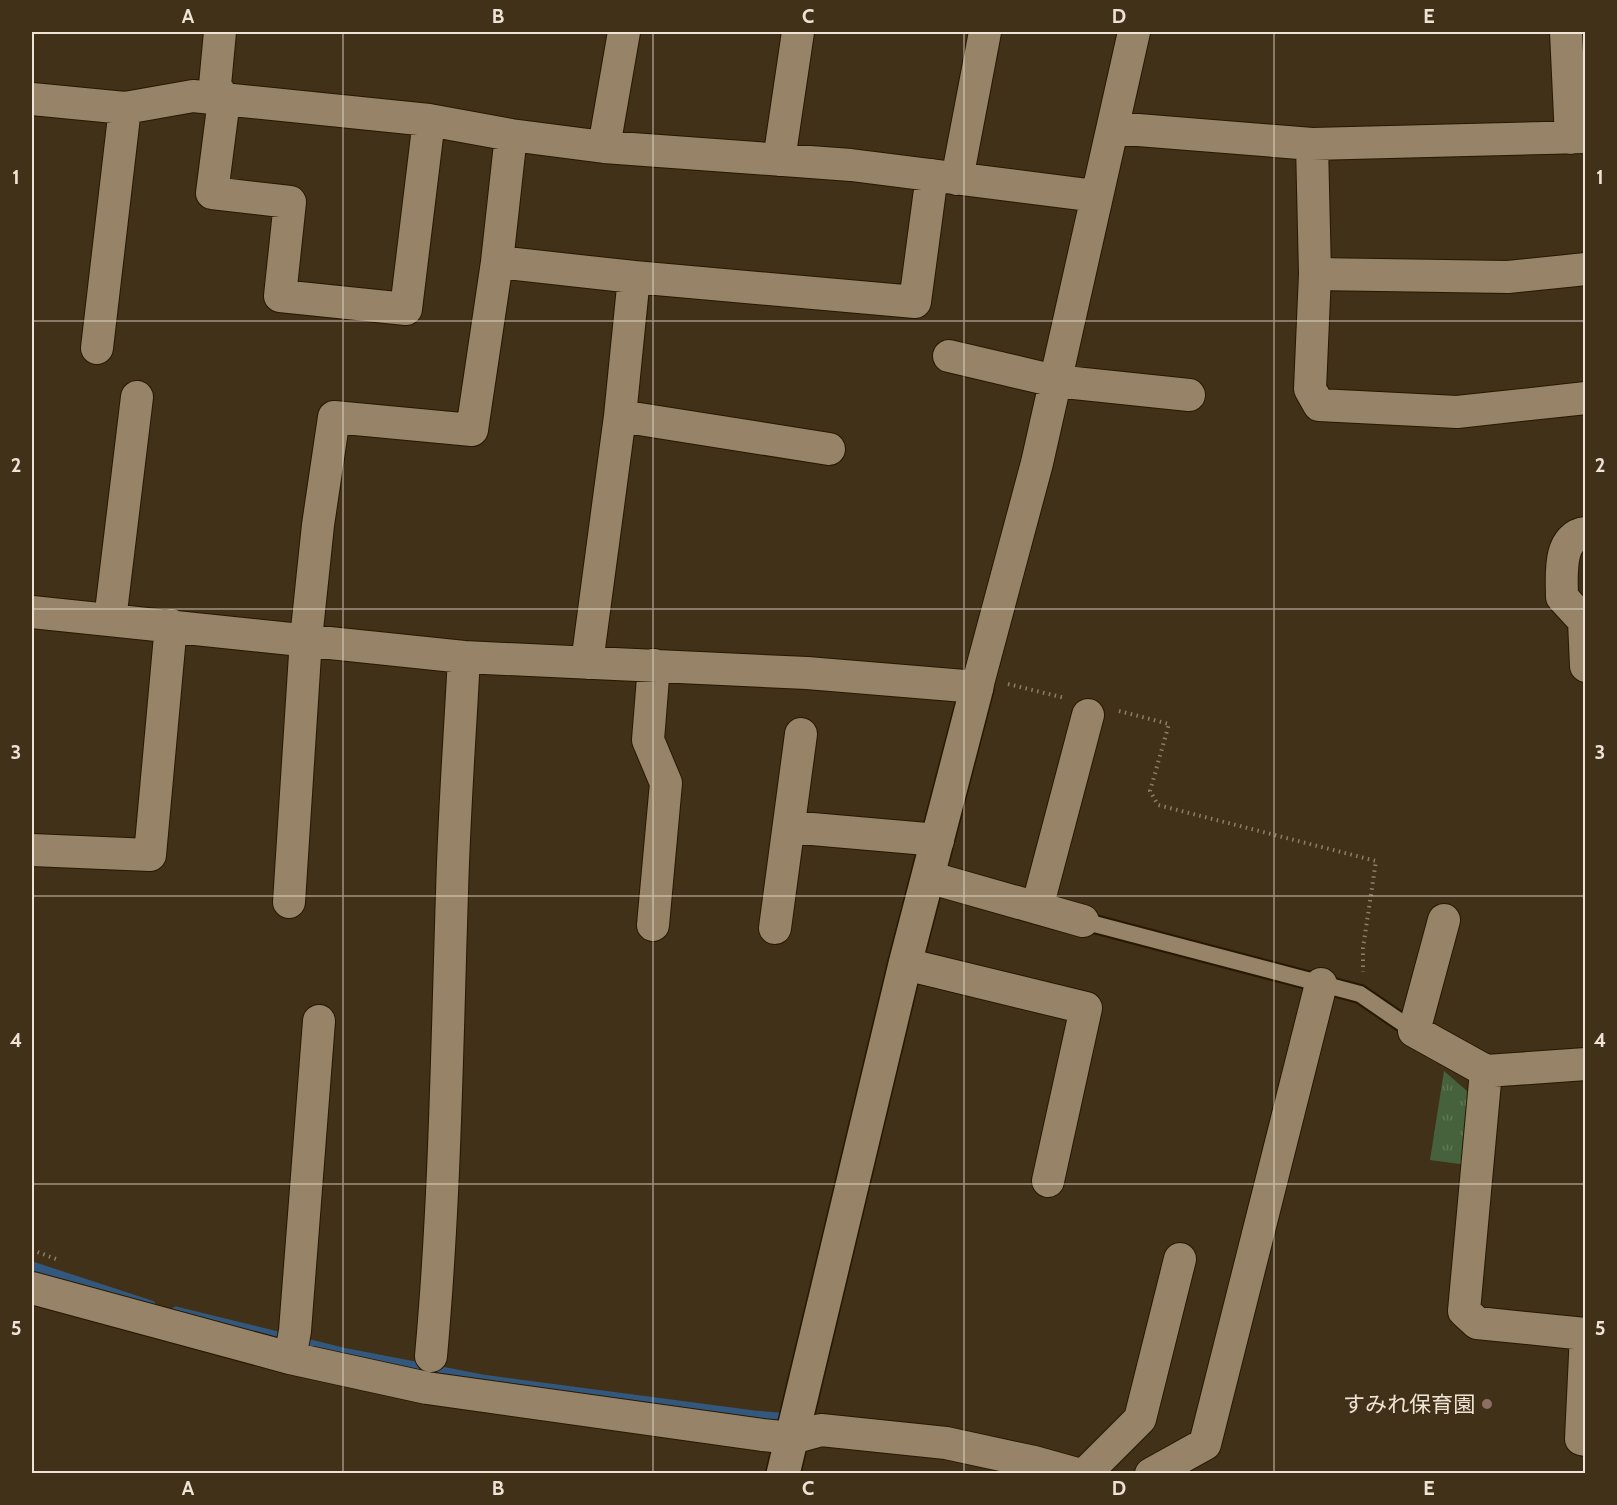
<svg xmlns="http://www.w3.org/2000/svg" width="1617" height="1505" font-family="Cabin,'Noto Sans JP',sans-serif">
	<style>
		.park { fill: url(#park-tufts) }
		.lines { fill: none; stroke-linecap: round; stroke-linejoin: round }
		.stream { stroke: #33587e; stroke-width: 9 }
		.lane-casing { stroke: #271802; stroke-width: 20 }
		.street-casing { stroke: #271802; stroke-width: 34 }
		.secondary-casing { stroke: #271802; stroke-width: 36 }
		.path { stroke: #8c7e6a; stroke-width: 4; stroke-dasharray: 1.5 4.5; stroke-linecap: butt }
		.lane { stroke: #968368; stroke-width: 16 }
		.street { stroke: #968368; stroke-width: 32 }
		.secondary { stroke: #968368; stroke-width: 33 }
		.grid { fill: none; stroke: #eee3d5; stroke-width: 1.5; stroke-opacity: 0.55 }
		.education-dot { fill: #8d6e63; stroke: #413119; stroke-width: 2 }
		.labels { text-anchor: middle; stroke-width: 4.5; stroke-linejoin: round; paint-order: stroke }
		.poi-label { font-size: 22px; fill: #eee3d5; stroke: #413119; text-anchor: end }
		.neatline { fill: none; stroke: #eee3d5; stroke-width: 2 }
		.grid-label { font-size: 20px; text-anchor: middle; font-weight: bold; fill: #eee3d5 }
	</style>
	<defs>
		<pattern id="park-tufts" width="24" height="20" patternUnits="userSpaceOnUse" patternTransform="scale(1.5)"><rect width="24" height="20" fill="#45623c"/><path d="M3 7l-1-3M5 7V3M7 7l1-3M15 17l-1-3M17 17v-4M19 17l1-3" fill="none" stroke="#607857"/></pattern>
	</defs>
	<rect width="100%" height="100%" fill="#413119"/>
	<path class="park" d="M1444,1071L1475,1098L1467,1165L1430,1160Z"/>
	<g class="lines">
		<path class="stream" d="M32,1266L151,1305
			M176,1311L347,1353L482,1379L754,1415L791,1418"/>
		<defs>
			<path id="lane" d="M1083,921L1360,994L1414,1031"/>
			<path id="street" d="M220,32L215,85L224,100L212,193L290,202L280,296L406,309L429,120
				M1566,32L1571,138
				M32,99L125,108L193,96L429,120L511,135L604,147L851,165L1096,196
				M1113,128L1312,144L1586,137
				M511,135L497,262L634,277
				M1312,144L1315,274L1508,277L1586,269
				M604,147L624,32
				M779,160L798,32
				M957,179L985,32
				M1315,274L1310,389L1319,405L1457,412L1586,398
				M97,348L125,108
				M949,356L1055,381L1189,395
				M620,416L634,277L915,302L932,175
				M1586,533C1557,536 1562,577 1562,597L1584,621L1586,666
				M32,612L464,657L807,673L977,687L1037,463L1134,32
				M110,620L137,397
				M587,663L620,416L829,449
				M789,827L938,840
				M32,850L150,855L171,625
				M928,877L1083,921
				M289,902L306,639L318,525L334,417L472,430L497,262
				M1037,908L1088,715
				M1444,920L1414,1031L1486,1071L1586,1064
				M653,925L666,783L648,740L654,665
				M775,928L801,734
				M905,964L1086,1008L1048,1181
				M1486,1071L1464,1311L1477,1323L1585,1334
				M32,1288L290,1358L427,1388L762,1435L792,1438L821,1430L946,1443L1034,1462L1077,1474
				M1586,1334L1581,1439L1586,1440
				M431,1356C445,1202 447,1048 452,893C454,814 460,735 464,657
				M290,1358L295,1331L319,1021
				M1085,1474L1140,1419L1180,1259
				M1151,1474L1205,1444L1321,984"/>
			<path id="secondary" d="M783,1474L905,964L977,687"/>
		</defs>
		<use href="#lane" class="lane-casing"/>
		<use href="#street" class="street-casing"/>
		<use href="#secondary" class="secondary-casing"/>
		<path class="path" d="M1008,684L1065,698
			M1119,711L1169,724L1150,791L1158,805L1376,861L1363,948V972
			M32,1250L59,1260"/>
		<use href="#lane" class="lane"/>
		<use href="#street" class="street"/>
		<use href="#secondary" class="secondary"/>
	</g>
	<path class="grid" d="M343,32V1474M653,32V1474M964,32V1474M1274,32V1474M32,321H1586M32,609H1586M32,896H1586M32,1184H1586"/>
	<circle class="education-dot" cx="1487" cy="1404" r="6"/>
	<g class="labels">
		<g class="poi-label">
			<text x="1475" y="1412">すみれ保育園</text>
		</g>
	</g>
	<rect width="1617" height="1505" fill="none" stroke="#413119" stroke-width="66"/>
	<rect x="33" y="33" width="1551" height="1439" class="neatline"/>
	<g class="grid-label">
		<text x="188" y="23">A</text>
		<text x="498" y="23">B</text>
		<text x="808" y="23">C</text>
		<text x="1119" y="23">D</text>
		<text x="1429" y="23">E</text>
		<text x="16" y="184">1</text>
		<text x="1600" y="184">1</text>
		<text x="16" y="472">2</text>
		<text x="1600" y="472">2</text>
		<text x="16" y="759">3</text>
		<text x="1600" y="759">3</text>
		<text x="16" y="1047">4</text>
		<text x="1600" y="1047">4</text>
		<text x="16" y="1335">5</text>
		<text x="1600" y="1335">5</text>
		<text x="188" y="1495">A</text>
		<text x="498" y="1495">B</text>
		<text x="808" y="1495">C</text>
		<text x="1119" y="1495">D</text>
		<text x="1429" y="1495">E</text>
	</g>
</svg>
